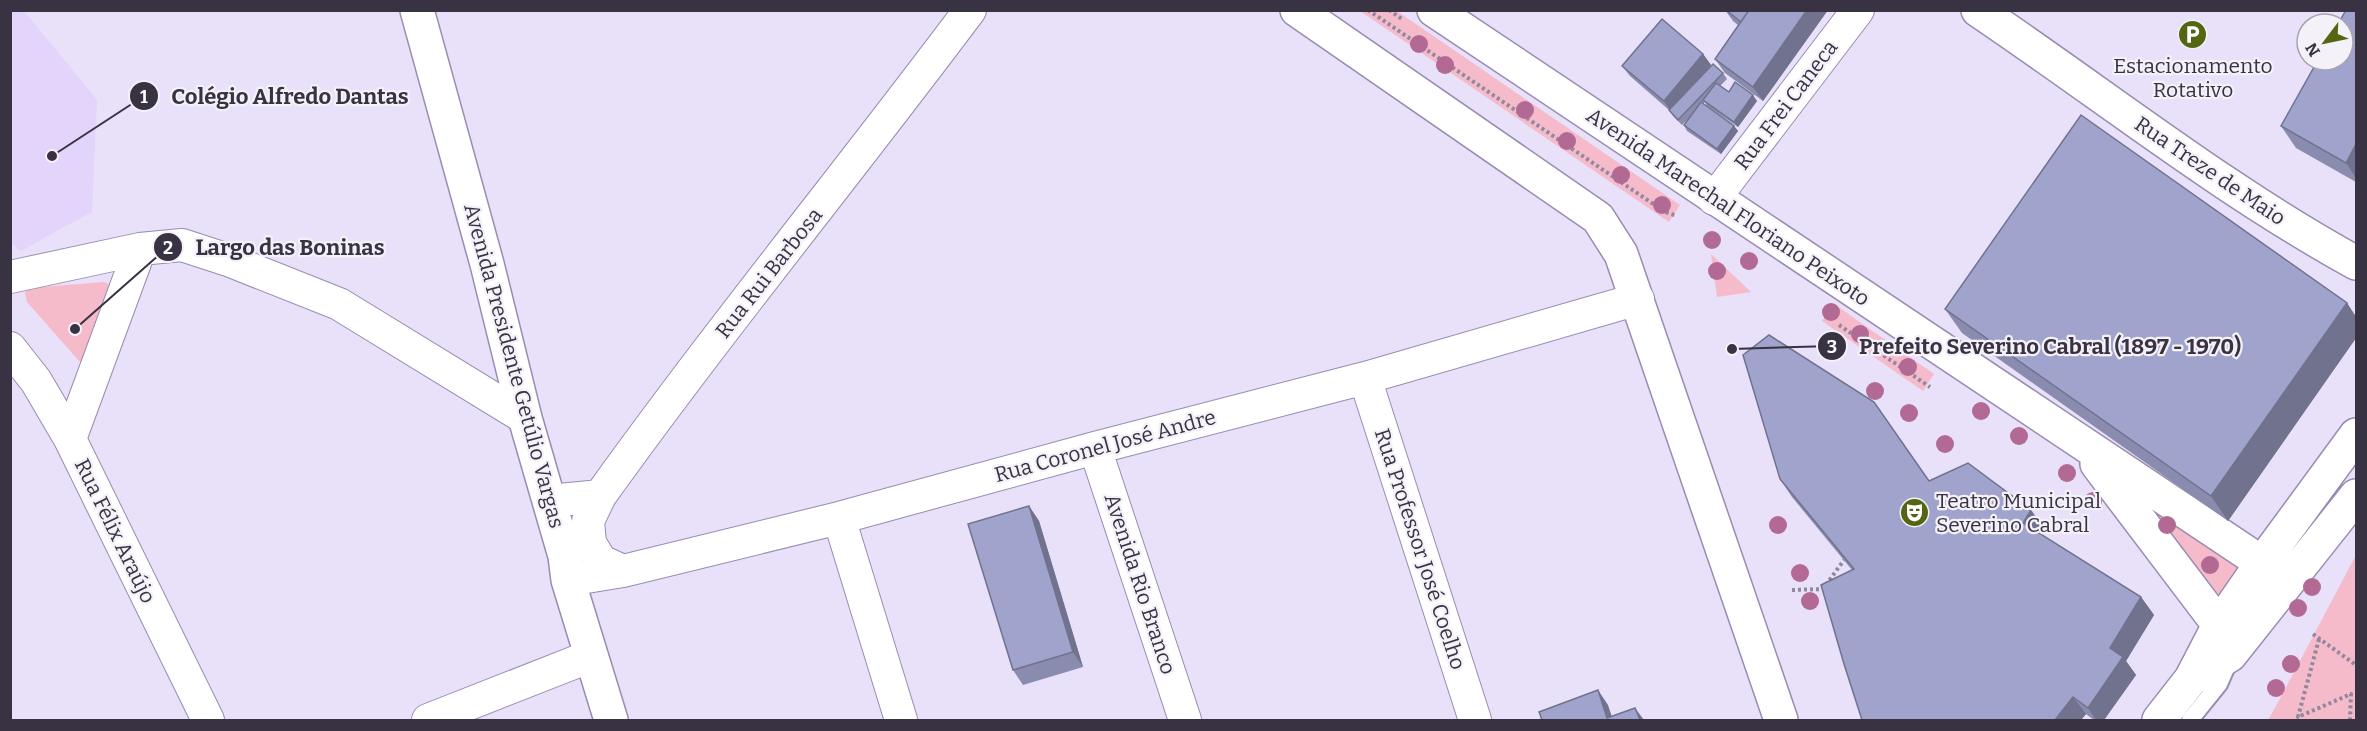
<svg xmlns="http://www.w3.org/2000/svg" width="2367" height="731" font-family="Bitter,serif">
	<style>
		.built { fill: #e2d4fa }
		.green { fill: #f5bbca }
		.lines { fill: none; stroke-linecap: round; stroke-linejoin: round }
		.lane-casing { stroke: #998bb1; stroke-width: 20 }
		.street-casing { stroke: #998bb1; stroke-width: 34 }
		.secondary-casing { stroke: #998bb1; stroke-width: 36 }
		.primary-casing { stroke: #998bb1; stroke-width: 36 }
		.path { stroke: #90889c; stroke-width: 4; stroke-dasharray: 3 3; stroke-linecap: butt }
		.lane { stroke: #fff; stroke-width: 16 }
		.street { stroke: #fff; stroke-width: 32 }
		.secondary { stroke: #fff; stroke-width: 33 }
		.primary { stroke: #fff; stroke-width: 33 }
		.tree { fill: #b26a94 }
		.wall { fill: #8a8caf }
		.shaded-wall { fill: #70728e }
		.building { fill: #a0a3cb; stroke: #70728e; stroke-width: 1.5 }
		.labels { text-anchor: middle; stroke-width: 4.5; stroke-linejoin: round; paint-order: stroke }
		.poi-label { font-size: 21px; fill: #383242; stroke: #f4f1f9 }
		.street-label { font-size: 21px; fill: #383242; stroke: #f4f1f9 }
		.leader { fill: none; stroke: #383242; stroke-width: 2 }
		.callout-dot { fill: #383242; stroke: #f4f1f9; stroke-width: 2 }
		.mark-label { font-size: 18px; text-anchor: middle; font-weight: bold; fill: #fff }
		.callout-label { font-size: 22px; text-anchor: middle; font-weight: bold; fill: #383242; stroke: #f4f1f9; stroke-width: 4.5; stroke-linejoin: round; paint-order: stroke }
	</style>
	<rect width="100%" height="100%" fill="#e9e0f9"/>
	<path class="built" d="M11,10L24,11L97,100L92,212L20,251L10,241Z"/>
	<path class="green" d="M1360,11H1397L1680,205L1669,222Z
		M1711,254L1751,292L1717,297Z
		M104,282L111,285L84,363L79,361L27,302L25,292L29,288Z
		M1834,304L1934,374L1923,391L1822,321Z
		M2135,490L2242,569L2216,604Z
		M2356,555V720H2268L2275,708Z"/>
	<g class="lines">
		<defs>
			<path id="lane" d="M2190,720L2219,684L2230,659"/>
			<path id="street" d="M1714,199L1858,10
				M10,277L140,249L182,245L228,260L339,304L525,418
				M10,348L36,381L70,439L208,720
				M1365,378L1475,720
				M70,439L140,249
				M1095,448L1185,720
				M600,496L588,521L590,543L601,561L623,571
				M550,501L600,496C719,330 848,173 970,10
				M839,518L901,720
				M568,580L623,571L839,518L1095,448L1365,378L1638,299
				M428,720L591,656"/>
			<path id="secondary" d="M417,10L487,264L525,418L565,556L568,580L611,720
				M1978,10C2104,95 2223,190 2356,263"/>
			<path id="primary" d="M1297,10L1598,218L1621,254L1781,720
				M1434,10L2262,563
				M2097,464L2219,625
				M2193,678L2230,655L2356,496
				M2159,720L2191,679L2219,625L2262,563L2356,435"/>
		</defs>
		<use href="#lane" class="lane-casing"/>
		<use href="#street" class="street-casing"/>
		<use href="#secondary" class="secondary-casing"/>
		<use href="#primary" class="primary-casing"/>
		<path class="path" d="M1368,10L1665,212L1677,216
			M1389,10L1402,19
			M1839,325L1930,387
			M1792,590L1823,589L1844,560
			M2313,634L2356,665
			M2319,639L2298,717L2351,694L2350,720"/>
		<use href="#lane" class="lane"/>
		<use href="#street" class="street"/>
		<use href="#secondary" class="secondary"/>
		<use href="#primary" class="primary"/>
	</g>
	<g class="tree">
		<circle cx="1419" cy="44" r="9"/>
		<circle cx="1445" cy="65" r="9"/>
		<circle cx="1525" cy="110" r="9"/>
		<circle cx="1567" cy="141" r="9"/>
		<circle cx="1621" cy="175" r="9"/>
		<circle cx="1662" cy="205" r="9"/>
		<circle cx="1712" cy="240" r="9"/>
		<circle cx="1749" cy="261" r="9"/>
		<circle cx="1717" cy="271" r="9"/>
		<circle cx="1831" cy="312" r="9"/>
		<circle cx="1860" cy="334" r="9"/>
		<circle cx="1908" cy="367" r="9"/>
		<circle cx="1875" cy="391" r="9"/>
		<circle cx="1981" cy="411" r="9"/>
		<circle cx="1909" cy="413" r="9"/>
		<circle cx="2019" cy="436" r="9"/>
		<circle cx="1945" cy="444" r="9"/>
		<circle cx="2067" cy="473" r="9"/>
		<circle cx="2093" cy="501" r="9"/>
		<circle cx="1778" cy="525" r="9"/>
		<circle cx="2167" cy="525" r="9"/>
		<circle cx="2210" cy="565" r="9"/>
		<circle cx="1800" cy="573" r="9"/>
		<circle cx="2312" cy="587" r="9"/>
		<circle cx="1810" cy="601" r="9"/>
		<circle cx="2298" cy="608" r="9"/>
		<circle cx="2291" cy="664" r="9"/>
		<circle cx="2276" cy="688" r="9"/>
	</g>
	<path class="wall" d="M1725,10H1828L1763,101L1725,73L1715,59L1738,25L1733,21Z
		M2356,10V182L2296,148L2281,126Z
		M1703,54L1711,65L1698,80L1723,73L1727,79L1720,86L1729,92L1757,101L1738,127L1707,106L1705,102L1703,104L1734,126L1738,131L1721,154L1687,131L1684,125L1687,120L1682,125L1673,116L1669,110L1630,76L1622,66Z
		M2347,303L2356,317V338L2228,521L1962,333L1945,309Z
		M1780,479L1929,481L2031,510L2044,528L2040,534L2141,597L2154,615L2126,661L2136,675L2104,720H2094L2086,714L2081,720H1862L1852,570L1792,497Z
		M1029,506L1039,521L1083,667L1023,685L1013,670Z"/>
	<path class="shaded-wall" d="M1807,10H1828L1763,101L1753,87Z
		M1703,54L1711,65L1671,112L1664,101Z
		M1753,95L1757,101L1738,127L1734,122Z
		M1734,126L1738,131L1721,154L1717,149Z
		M2356,144V178L2346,163Z
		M2347,303L2356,317V338L2228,521L2211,496Z
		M1029,506L1039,521L1083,667L1073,652Z
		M2031,510L2044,528L2035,541L2023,523Z
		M2141,597L2154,615L2126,661L2136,675L2104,720H2096L2088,708L2110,648Z
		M1598,690L1608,705L1613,720L1607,718Z
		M2073,697L2086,714L2081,720H2055Z
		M1635,708L1644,720H1640Z"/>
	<path class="building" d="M1726,10H1749L1741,22Z
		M1749,10H1807L1753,87L1715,59Z
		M2346,10H2356V144L2346,163L2281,126L2318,60H2343V24H2338Z
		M1662,19L1703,54L1664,101L1622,66Z
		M1713,64L1723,73L1678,120L1669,110Z
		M1735,82L1753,95L1734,122L1703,100L1716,83L1729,92Z
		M1701,102L1734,126L1717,149L1684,125Z
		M2081,115L2347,303L2211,496L1945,309Z
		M1769,335L1874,402L1929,481L1968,463L2031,510L2023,523L2141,597L2110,648L2123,657L2088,708L2073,697L2055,720H1862L1844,664L1821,585L1854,569L1780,479L1743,355Z
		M1029,506L1073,652L1013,670L968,524Z
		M1598,690L1607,718L1635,708L1640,720H1542L1539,712Z"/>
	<defs>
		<symbol id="parking-disc" viewBox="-11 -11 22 22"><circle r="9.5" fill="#546611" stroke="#f4f1f9"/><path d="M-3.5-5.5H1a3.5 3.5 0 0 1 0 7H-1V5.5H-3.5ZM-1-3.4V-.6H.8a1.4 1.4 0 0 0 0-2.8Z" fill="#fff"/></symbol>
		<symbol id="theatre-disc" viewBox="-11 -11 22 22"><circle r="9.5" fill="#546611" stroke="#f4f1f9"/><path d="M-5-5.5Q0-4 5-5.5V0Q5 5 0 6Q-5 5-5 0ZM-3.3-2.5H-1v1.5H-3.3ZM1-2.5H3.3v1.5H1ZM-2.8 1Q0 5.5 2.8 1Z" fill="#fff"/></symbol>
	</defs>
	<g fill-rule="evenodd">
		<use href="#parking-disc" x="2176" y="18" width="33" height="33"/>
		<use href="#theatre-disc" x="1898" y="496" width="33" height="33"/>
	</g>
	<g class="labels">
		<g class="poi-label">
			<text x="2193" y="73">Estacionamento<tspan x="2193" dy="24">Rotativo</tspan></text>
			<text x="1936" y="508" text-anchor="start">Teatro Municipal<tspan x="1936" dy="24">Severino Cabral</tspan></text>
		</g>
		<g class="street-label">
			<text transform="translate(1786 105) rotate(-53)" y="7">Rua Frei Caneca</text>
			<text transform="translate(2210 171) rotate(34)" y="7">Rua Treze de Maio</text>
			<text transform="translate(1728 207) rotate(34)" y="7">Avenida Marechal Floriano Peixoto</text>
			<text transform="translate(769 273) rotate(-52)" y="7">Rua Rui Barbosa</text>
			<text transform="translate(514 366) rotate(75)" y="7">Avenida Presidente Getúlio Vargas</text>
			<text transform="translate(1105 446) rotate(-15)" y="7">Rua Coronel José Andre</text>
			<text transform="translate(115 531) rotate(64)" y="7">Rua Félix Araújo</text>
			<text transform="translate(1420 549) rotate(72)" y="7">Rua Professor José Coelho</text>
			<text transform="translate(1140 584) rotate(72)" y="7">Avenida Rio Branco</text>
		</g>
	</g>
	<path class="leader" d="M52 156L144 96M75 329L168 247M1732 349L1832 346"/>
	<g class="callout-dot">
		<circle cx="52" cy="156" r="6"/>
		<circle cx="75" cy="329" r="6"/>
		<circle cx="1732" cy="349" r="6"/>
		<circle cx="144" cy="96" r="15"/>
		<circle cx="168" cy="247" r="15"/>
		<circle cx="1832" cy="346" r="15"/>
	</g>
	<g class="mark-label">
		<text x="144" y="103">1</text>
		<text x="168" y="254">2</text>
		<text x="1832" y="353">3</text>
	</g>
	<g class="callout-label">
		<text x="290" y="104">Colégio Alfredo Dantas</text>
		<text x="290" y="255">Largo das Boninas</text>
		<text x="2050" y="354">Prefeito Severino Cabral (1897 - 1970)</text>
	</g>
	<rect width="2367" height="731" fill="none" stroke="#383242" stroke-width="24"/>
	<g transform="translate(2325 42) rotate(238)"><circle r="28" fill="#f4f1f9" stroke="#a9a5b0" stroke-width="1.5"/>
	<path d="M0-4.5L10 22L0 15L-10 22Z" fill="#546611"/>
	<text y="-9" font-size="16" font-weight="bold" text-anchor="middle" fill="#383242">N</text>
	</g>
</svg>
